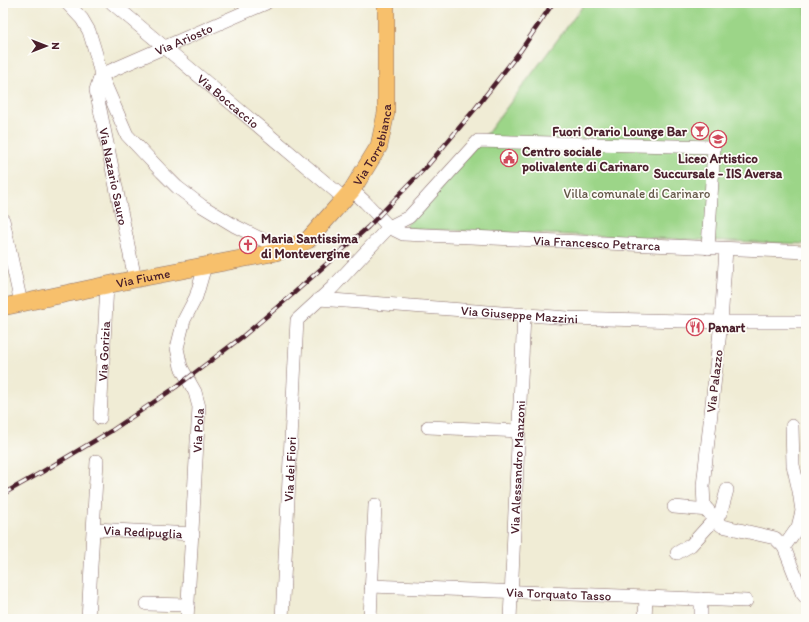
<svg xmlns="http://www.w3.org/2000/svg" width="809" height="622" font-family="Itim,sans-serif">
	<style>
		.green { fill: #9cd588; stroke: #737a5a }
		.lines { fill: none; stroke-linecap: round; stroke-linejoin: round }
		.minor-casing { stroke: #846766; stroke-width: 14 }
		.major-casing { stroke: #846766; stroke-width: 18 }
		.minor { stroke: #fff; stroke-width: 13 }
		.major { stroke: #f7c06c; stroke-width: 17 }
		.rail-casing { stroke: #4a1f2b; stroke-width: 4.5 }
		.rail { stroke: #fdfcf7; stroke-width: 3; stroke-dasharray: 9; stroke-linecap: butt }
		.labels { text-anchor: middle; stroke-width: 3.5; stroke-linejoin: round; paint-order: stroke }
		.street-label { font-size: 13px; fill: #4a1f2b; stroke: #fdfcf7 }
		.poi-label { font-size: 13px; font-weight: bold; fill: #4a1f2b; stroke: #fdfcf7; text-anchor: start }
		.park-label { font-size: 13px; fill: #635647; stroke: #fdfcf7 }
	</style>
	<rect width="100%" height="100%" fill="#fdfcf7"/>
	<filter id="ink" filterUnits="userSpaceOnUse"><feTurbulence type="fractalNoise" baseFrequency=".025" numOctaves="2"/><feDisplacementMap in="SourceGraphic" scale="8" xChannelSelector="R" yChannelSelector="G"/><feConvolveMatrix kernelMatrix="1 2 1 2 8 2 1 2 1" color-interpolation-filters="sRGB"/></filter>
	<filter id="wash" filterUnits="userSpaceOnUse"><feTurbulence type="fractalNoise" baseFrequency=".012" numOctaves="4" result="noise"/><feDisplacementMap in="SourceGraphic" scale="16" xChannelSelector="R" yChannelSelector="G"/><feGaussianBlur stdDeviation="0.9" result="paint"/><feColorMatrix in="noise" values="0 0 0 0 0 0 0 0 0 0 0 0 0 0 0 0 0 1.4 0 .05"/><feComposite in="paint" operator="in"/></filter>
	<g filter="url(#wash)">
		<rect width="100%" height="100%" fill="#f0ecd5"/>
		<path class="green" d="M585,3H806V244L417,229L405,227L489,131Z"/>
	</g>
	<g filter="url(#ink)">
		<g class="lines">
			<defs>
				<g id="minor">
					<path d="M67,3L82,19L89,31L96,54L101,75L127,135L162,172L177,187L202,206L235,226L283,250"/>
					<path id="s1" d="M112,3L345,199"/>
					<path id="s2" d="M101,75L96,90L135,279"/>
					<path id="s3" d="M101,75L266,3"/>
					<path id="s4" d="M352,190L365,202L389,227L403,234L806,252"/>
					<path d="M3,220L21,303"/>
					<path d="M726,249L721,322L703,486L704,505L714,520L722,526L775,538L784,547L802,593L806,598"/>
					<path id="s5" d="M319,299L568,318L721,322H806"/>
					<path id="s6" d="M100,418L107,285"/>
					<path d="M428,427L519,431"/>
					<path d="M674,507L708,510"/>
					<path id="s7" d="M94,529L193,534"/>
					<path d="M784,547L798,527L802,511L799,491L793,465L792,426"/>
					<path d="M677,553L691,545L721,512L727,490"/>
					<path id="s8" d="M371,586L746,601"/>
					<path d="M147,604L188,605"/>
					<path d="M88,619L97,461"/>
					<path id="s9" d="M187,619L199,407L195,392L181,367L177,348L184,320L196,297L205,266"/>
					<path id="s10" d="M282,619L297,320L332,288L389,227L409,217L478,141L714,147L708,248"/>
					<path d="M370,619L375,505"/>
					<path id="s11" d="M510,619L524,315"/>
					<path d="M645,619L646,597"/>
					<path d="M701,619V599"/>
				</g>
				<g id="major">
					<path id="s12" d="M3,307L135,279L272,253L283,250L308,240L352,190L379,146L386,113V3"/>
				</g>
			</defs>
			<use href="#minor" class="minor-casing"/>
			<use href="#major" class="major-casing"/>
			<use href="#minor" class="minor"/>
			<use href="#major" class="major"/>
			<defs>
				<path id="rail" d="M3,494L42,472L111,431L176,387L242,337L294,293L368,227L428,165L475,109L521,50L553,3"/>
			</defs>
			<use href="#rail" class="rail-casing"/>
			<use href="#rail" class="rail"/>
		</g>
	</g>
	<defs>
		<symbol id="bar-ring" viewBox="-11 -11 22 22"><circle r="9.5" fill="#fdfcf7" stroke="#d1495b" stroke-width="1.5"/><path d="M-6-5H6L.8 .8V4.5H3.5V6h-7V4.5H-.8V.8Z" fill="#d1495b"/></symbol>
		<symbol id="school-ring" viewBox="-11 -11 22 22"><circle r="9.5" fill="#fdfcf7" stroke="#d1495b" stroke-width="1.5"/><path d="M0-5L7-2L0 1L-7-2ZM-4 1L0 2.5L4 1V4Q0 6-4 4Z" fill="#d1495b"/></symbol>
		<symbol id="civic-ring" viewBox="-11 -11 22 22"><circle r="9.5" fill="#fdfcf7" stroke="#d1495b" stroke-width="1.5"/><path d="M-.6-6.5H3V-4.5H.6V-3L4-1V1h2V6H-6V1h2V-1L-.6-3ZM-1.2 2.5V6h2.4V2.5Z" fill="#d1495b"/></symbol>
		<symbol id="church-ring" viewBox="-11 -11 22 22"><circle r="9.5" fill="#fdfcf7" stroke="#d1495b" stroke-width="1.5"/><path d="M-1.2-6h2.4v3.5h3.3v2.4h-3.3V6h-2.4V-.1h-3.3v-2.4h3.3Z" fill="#d1495b"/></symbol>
		<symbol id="restaurant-ring" viewBox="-11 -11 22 22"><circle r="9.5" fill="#fdfcf7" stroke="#d1495b" stroke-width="1.5"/><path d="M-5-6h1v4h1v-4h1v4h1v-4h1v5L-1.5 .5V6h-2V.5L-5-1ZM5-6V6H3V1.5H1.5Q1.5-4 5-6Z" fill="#d1495b"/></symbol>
	</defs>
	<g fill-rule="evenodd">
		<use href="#bar-ring" x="690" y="121" width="20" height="20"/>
		<use href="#school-ring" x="708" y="129" width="20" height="20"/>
		<use href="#civic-ring" x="499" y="148" width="20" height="20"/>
		<use href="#church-ring" x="238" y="235" width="20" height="20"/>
		<use href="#restaurant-ring" x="685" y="317" width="20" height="20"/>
	</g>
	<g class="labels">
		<g class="street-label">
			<text dy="5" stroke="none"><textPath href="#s3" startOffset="90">Via Ariosto</textPath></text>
			<text dy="5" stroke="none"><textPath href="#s1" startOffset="152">Via Boccaccio</textPath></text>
			<text dy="5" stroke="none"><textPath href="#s12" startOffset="430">Via Torrebianca</textPath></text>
			<text dy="5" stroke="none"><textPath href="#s2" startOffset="104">Via Nazario Sauro</textPath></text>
			<text dy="5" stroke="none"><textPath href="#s4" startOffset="262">Via Francesco Petrarca</textPath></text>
			<text dy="5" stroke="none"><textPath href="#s12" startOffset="143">Via Fiume</textPath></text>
			<text dy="5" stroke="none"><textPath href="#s5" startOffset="201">Via Giuseppe Mazzini</textPath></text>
			<text dy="5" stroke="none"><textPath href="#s6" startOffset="67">Via Gorizia</textPath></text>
			<text transform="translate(714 381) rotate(-83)" y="5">Via Palazzo</text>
			<text dy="5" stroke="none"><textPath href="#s9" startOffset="189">Via Pola</textPath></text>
			<text dy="5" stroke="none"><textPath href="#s11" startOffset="152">Via Alessandro Manzoni</textPath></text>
			<text dy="5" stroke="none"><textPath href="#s10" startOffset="150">Via dei Fiori</textPath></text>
			<text dy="5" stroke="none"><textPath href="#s7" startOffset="49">Via Redipuglia</textPath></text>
			<text dy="5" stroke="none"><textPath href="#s8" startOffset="188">Via Torquato Tasso</textPath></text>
		</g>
		<g class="poi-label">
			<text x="687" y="136" text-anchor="end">Fuori Orario Lounge Bar</text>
			<text x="522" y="156">Centro sociale<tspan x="522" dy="15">polivalente di Carinaro</tspan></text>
			<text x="718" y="163" text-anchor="middle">Liceo Artistico<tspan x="718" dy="15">Succursale - IIS Aversa</tspan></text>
			<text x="261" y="243">Maria Santissima<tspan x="261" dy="15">di Montevergine</tspan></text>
			<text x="708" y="332">Panart</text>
		</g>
		<g class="park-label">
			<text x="637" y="198">Villa comunale di Carinaro</text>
		</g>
	</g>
	<rect width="809" height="622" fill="none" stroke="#fdfcf7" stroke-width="16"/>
	<g transform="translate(46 46) rotate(90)" stroke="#fdfcf7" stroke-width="3" paint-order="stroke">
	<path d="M0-3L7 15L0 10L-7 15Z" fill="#4a1f2b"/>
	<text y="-6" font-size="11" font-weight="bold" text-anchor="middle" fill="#4a1f2b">N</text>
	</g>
</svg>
